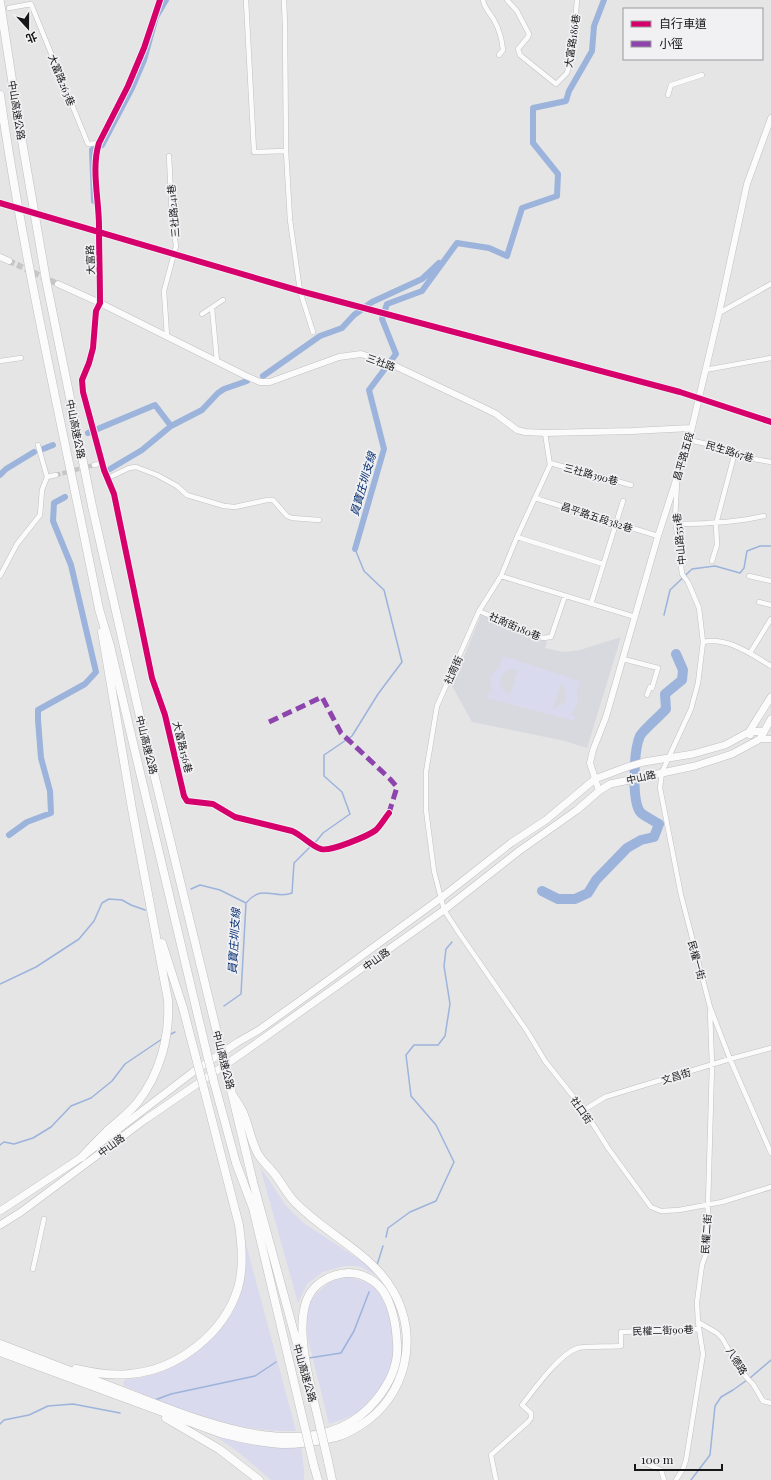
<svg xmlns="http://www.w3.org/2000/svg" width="771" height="1480" font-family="'Playfair Display','Noto Sans TC',serif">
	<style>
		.built { fill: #d8d8df }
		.green { fill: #d9daee; fill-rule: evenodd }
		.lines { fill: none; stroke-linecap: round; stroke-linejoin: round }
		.stream { stroke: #9cb3dc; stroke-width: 1.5 }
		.canal { stroke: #9cb3dc; stroke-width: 6 }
		.river { stroke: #9cb3dc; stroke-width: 10 }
		.street-tunnel { stroke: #c6c6c7; stroke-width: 4.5; stroke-dasharray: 4.5 2; stroke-linecap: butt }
		.secondary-tunnel { stroke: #c6c6c7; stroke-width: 6; stroke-dasharray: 6 3; stroke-linecap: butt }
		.street-casing { stroke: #c1c1c2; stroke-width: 5.5 }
		.secondary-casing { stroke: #c1c1c2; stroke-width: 7 }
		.primary-casing { stroke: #c1c1c2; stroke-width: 8 }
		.highway-casing { stroke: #c1c1c2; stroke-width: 9 }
		.street { stroke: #fbfbfb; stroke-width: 4.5 }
		.secondary { stroke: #fbfbfb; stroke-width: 6 }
		.primary { stroke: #fbfbfb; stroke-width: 7 }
		.highway { stroke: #fbfbfb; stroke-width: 8 }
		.highway-bridge-casing { stroke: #c1c1c2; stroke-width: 9; stroke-linecap: butt }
		.highway-bridge { stroke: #fbfbfb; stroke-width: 8 }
		.quiet { stroke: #8e44ad; stroke-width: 5; stroke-dasharray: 10 5; stroke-linecap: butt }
		.cycleway-casing { stroke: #f1f1f4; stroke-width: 8 }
		.cycleway { stroke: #d6006c; stroke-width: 6 }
		.labels { text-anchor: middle; stroke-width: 3.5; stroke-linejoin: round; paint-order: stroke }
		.street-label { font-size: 10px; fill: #171718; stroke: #f1f1f4 }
		.water-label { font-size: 11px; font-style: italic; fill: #093173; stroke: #f1f1f4 }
	</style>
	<rect width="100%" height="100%" fill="#e5e5e6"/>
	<path class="built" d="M481,615L547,642L545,648L563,652L580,650L621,637L587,748L565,741L472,722L452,686Z"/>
	<path class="green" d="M503,656L580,681L577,691L578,703L571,715L576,716L574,721L487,698V692L493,693C490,681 488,674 501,667L499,665ZM510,669L518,670L510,695L501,688C499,679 501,673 510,669ZM561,683C570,694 568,706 553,708Z
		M260,1167L287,1207L305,1224L368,1265L381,1278L359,1266H344L323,1272L307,1284L298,1303Z
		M245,1240L296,1431C235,1433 179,1409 124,1386L123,1383L125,1380C139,1378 153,1376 166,1370C197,1356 230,1328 240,1295C245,1277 245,1259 245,1240Z
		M349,1277C359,1280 369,1282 377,1289C388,1299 397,1341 394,1356C390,1372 382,1388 372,1400C361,1413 345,1419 329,1424L307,1335L306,1312L311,1301L318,1292L331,1281Z
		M212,1434L301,1447L304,1469V1480H271L237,1451Z"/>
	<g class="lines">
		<path class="stream" d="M664,615L670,590L692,569L715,566L740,573L744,568L747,551L760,546H771
			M314,844L323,833L350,814L342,792L324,776V755L352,736L378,694L402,662L384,590L364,571L355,549
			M191,889L200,885L220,890L246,903
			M0,984L36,967L79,939L94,921L102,903L109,899L122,900L131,905L145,910
			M224,1006L241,994L246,903C263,883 274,900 292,893L294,863L311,846
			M169,1035L175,1032
			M0,1145L4,1142L14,1144L33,1138L51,1127L71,1106L91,1098L112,1081L125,1064L162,1039
			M386,1237L388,1228L410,1212L436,1201L454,1162L436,1125L411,1096L406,1055L414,1045H438L445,1036L450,1004L444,966L446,949L452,942
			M377,1265L383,1246
			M309,1358L341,1353L354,1331L369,1292
			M750,1378L771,1360
			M155,1400L171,1394L255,1376L276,1362
			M0,1424L4,1420L29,1415L48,1406L73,1404L120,1413
			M691,1480L710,1455L715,1406L721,1397L733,1390L747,1380"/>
		<path class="canal" d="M94,201L92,150L102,145L132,88L144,60L156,17L166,0
			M263,376L320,336L342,328L354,315L372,302L422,279L439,263
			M88,433L155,405L171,426
			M43,449L53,445
			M110,469L142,450L171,426L202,410L218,393L224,389L247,381
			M0,475L6,469L34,452
			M355,549L384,449L369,390L396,354L382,319L387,304L422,291L457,243L489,248L507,256L522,208L557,196L558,174L533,143V108L566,101L569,91L592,51L594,26L604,0
			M9,835L27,822L51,813L50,791L41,758L38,720V710L85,684L96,672L71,565L53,521L54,503L65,497"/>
		<path class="river" d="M542,891L558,899H575L588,893L596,880L627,848L641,840L654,837L659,824C654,821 643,815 641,813C631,802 634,749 640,736C643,730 660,716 666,709L665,694L682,680L683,670L676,654"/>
		<path class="street-tunnel" d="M56,475L94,465"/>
		<path class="secondary-tunnel" d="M9,261L58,284"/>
		<defs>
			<path id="street" d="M160,0L144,48L128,86L99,143C91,168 99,200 99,226C99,252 100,277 100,303L96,311L93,348L89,363L82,380L83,392L104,470L114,494L152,678L165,715L184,796L187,801L213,804L235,817L292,831C302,835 312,847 321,849C330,852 368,836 376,830C381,825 385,818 389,813
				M246,0L254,152L286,151
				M284,0L285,25L286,151L290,220L300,291L313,332
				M483,0C484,8 490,13 494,20C499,29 502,40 503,50L499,55
				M507,0L517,11L529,34L528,37L518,49L520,55L556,84L567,73L573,49L577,0
				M9,8L31,4L88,144L99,143
				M668,95L671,85L702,75
				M212,308L217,361
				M719,313L771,284
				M202,314L223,300
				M167,336L164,291L176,246L172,218L169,156
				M0,361L21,358
				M705,370L771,358
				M689,440L720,447L754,459L771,462
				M550,463L631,485
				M94,465L102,463
				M47,477L56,475
				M108,478L129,468L136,467L157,475L177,486L187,495L224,506L235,507L267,500H273L287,516L292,518L319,520
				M677,483L675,518L682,574L688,582L699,608L703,642L698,683L691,709L662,772L660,788L681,895L710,1007L730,1059L771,1153
				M535,498L658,536
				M677,524C706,524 735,523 764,516
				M517,537L603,564
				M712,561L717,545L716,524L735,452
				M0,576L17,544L40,515L42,490L47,477L38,445
				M501,576L517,537L550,465L545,433
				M749,576L771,581
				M759,602L771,605
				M591,604L623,501
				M479,611L543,638L551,637L565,596
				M635,617L501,576L479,611L437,706L426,772V810L434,871L444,910L459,933L527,1031L545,1061L584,1110L608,1148L651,1207L661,1211L679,1210L722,1202L771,1187
				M703,642C728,637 751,654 771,666
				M750,653L771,619
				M623,659L658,668L652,688L650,687L647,695
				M584,1110L605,1097L730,1059L771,1048
				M33,1269L44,1219
				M698,1322L717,1333L722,1338L739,1368L748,1379L753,1384L763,1401L771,1403
				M647,1464L661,1470L664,1480
				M496,1480L491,1455L528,1422L531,1418V1413L522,1405C534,1390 559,1354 578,1348C585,1346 612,1347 621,1346V1332L699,1329
				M676,1480L683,1469L686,1460L703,1354L698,1322L697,1302L702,1265L706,1254L708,1205L712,1065L710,1011"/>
			<path id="secondary" d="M0,257L9,261
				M58,284L100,303L246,376L260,382H270L339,357L361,354L374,358L393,365L484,408L496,414L517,430L525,432L545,433L632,431L691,428
				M760,739H771
				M599,791L590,763L593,750L606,717L658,536L689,440L719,313L747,184L771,118"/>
			<path id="primary" d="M750,735L749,732L771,697
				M0,1211L82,1157L193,1072L238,1042L259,1030L301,1000L441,898L511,843L546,820L595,779L627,767L644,762L693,754L725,745L749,732L763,731
				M0,1225L21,1212L146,1119L244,1052L444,910L519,851L577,810L599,791L610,784L695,766L732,754L760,739L771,719"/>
			<path id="highway" d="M0,2L17,112L46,280L92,506L138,708L219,1041
				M0,95C25,268 65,438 99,609L110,646L206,1050
				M162,943L183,1008L196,1058
				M227,1073L253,1182L301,1358
				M214,1082L236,1163L253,1208L299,1403
				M82,1157C90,1148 99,1139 107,1131C117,1122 128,1114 137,1103C160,1074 170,1037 168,1000L132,809L102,632
				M0,1344C42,1360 83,1376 125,1392C196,1419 316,1474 376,1400C390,1383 399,1365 397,1343C396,1321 390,1288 368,1278C355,1271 341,1272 328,1278C322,1281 315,1286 311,1292C290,1322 313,1393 320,1427
				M0,1352L220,1433C240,1438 261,1443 282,1444C300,1444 319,1441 336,1437C345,1435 353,1430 361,1425C406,1397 420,1337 393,1291C371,1252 323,1233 293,1200C285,1191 280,1180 272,1171C267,1165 260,1159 257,1152C251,1140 249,1127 244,1115C242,1108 236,1101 232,1094
				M76,1369C93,1373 112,1376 130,1374C177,1370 224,1334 238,1288C244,1268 242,1245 239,1225L204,1089
				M166,1418L219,1449L259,1480
				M328,1461L332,1480
				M314,1466L318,1480"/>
		</defs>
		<use href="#street" class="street-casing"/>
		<use href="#secondary" class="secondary-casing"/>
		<use href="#primary" class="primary-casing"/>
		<use href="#highway" class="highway-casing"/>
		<use href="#street" class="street"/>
		<use href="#secondary" class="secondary"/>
		<use href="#primary" class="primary"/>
		<use href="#highway" class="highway"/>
		<defs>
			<path id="highway-bridge" d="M219,1041L227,1073
				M206,1050L214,1082
				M196,1058L204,1089
				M299,1403L314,1466
				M320,1427L328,1461"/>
		</defs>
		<use href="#highway-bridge" class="highway-bridge-casing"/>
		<use href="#highway-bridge" class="highway-bridge"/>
		<path class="quiet" d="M269,722L322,697L341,733L390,779L397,787L389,813"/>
		<defs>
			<path id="cycleway" d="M160,0L144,48L128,86L99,143C91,168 99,200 99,226C99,252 100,277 100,303L96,311L93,348L89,363L82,380L83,392L104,470L114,494L152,678L165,715L184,796L187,801L213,804L235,817L292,831C302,835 312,847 321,849C330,852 368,836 376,830C381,825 385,818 389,813
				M0,203L300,291L680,392L771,422"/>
		</defs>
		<use href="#cycleway" class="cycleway-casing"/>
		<use href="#cycleway" class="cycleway"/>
	</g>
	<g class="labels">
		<g class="street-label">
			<text transform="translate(572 41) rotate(-81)" y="4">大富路186巷</text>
			<text transform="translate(62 80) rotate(68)" y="4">大富路263巷</text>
			<text transform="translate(17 110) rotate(81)" y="4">中山高速公路</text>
			<text transform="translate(173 211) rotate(-95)" y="4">三社路241巷</text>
			<text transform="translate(90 260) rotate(-92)" y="4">大富路</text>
			<text transform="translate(381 362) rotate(20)" y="4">三社路</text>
			<text transform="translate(76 429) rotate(79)" y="4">中山高速公路</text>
			<text transform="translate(730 451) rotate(17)" y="4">民生路67巷</text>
			<text transform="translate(683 456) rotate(-74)" y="4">昌平路五段</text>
			<text transform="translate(591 474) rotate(15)" y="4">三社路390巷</text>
			<text transform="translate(597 517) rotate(18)" y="4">昌平路五段382巷</text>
			<text transform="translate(679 539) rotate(-96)" y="4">中山路551巷</text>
			<text transform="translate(515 626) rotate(23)" y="4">社南街180巷</text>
			<text transform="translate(453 670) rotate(-66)" y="4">社南街</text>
			<text transform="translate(147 745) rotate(76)" y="4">中山高速公路</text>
			<text transform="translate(183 747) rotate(76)" y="4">大富路156巷</text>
			<text transform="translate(641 777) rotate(-13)" y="4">中山路</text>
			<text transform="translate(376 959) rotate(-36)" y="4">中山路</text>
			<text transform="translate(697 960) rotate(75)" y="4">民權一街</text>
			<text transform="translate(224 1060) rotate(76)" y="4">中山高速公路</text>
			<text transform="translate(676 1076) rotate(-17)" y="4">文昌街</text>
			<text transform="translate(582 1110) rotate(55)" y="4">社口街</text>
			<text transform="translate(111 1145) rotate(-37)" y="4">中山路</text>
			<text transform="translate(706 1234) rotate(-86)" y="4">民權二街</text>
			<text transform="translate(663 1330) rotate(-2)" y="4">民權二街90巷</text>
			<text transform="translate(737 1361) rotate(58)" y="4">八德路</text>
			<text transform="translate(305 1373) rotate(74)" y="4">中山高速公路</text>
		</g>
		<g class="water-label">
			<text transform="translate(363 484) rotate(-74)" y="4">員寶庄圳支線</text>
			<text transform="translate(234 941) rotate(-87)" y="4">員寶庄圳支線</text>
		</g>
	</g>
	<rect x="623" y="8" width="140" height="52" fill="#f1f1f4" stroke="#9a9a9c"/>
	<rect x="631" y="21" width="20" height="6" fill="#d6006c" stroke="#9a9a9c"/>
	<text x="659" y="28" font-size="12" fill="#171718">自行車道</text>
	<rect x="631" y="41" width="20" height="6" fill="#8e44ad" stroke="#9a9a9c"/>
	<text x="659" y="48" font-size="12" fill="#171718">小徑</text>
	<g transform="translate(28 28) rotate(159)" stroke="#f1f1f4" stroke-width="3" paint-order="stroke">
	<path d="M0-3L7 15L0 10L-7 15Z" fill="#171718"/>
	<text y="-6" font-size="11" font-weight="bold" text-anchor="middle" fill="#171718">北</text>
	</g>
	<path d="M635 1464v6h87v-6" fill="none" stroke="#171718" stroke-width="2"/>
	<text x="641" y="1464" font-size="12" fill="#171718" stroke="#f1f1f4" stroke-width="3" paint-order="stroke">100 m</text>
</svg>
